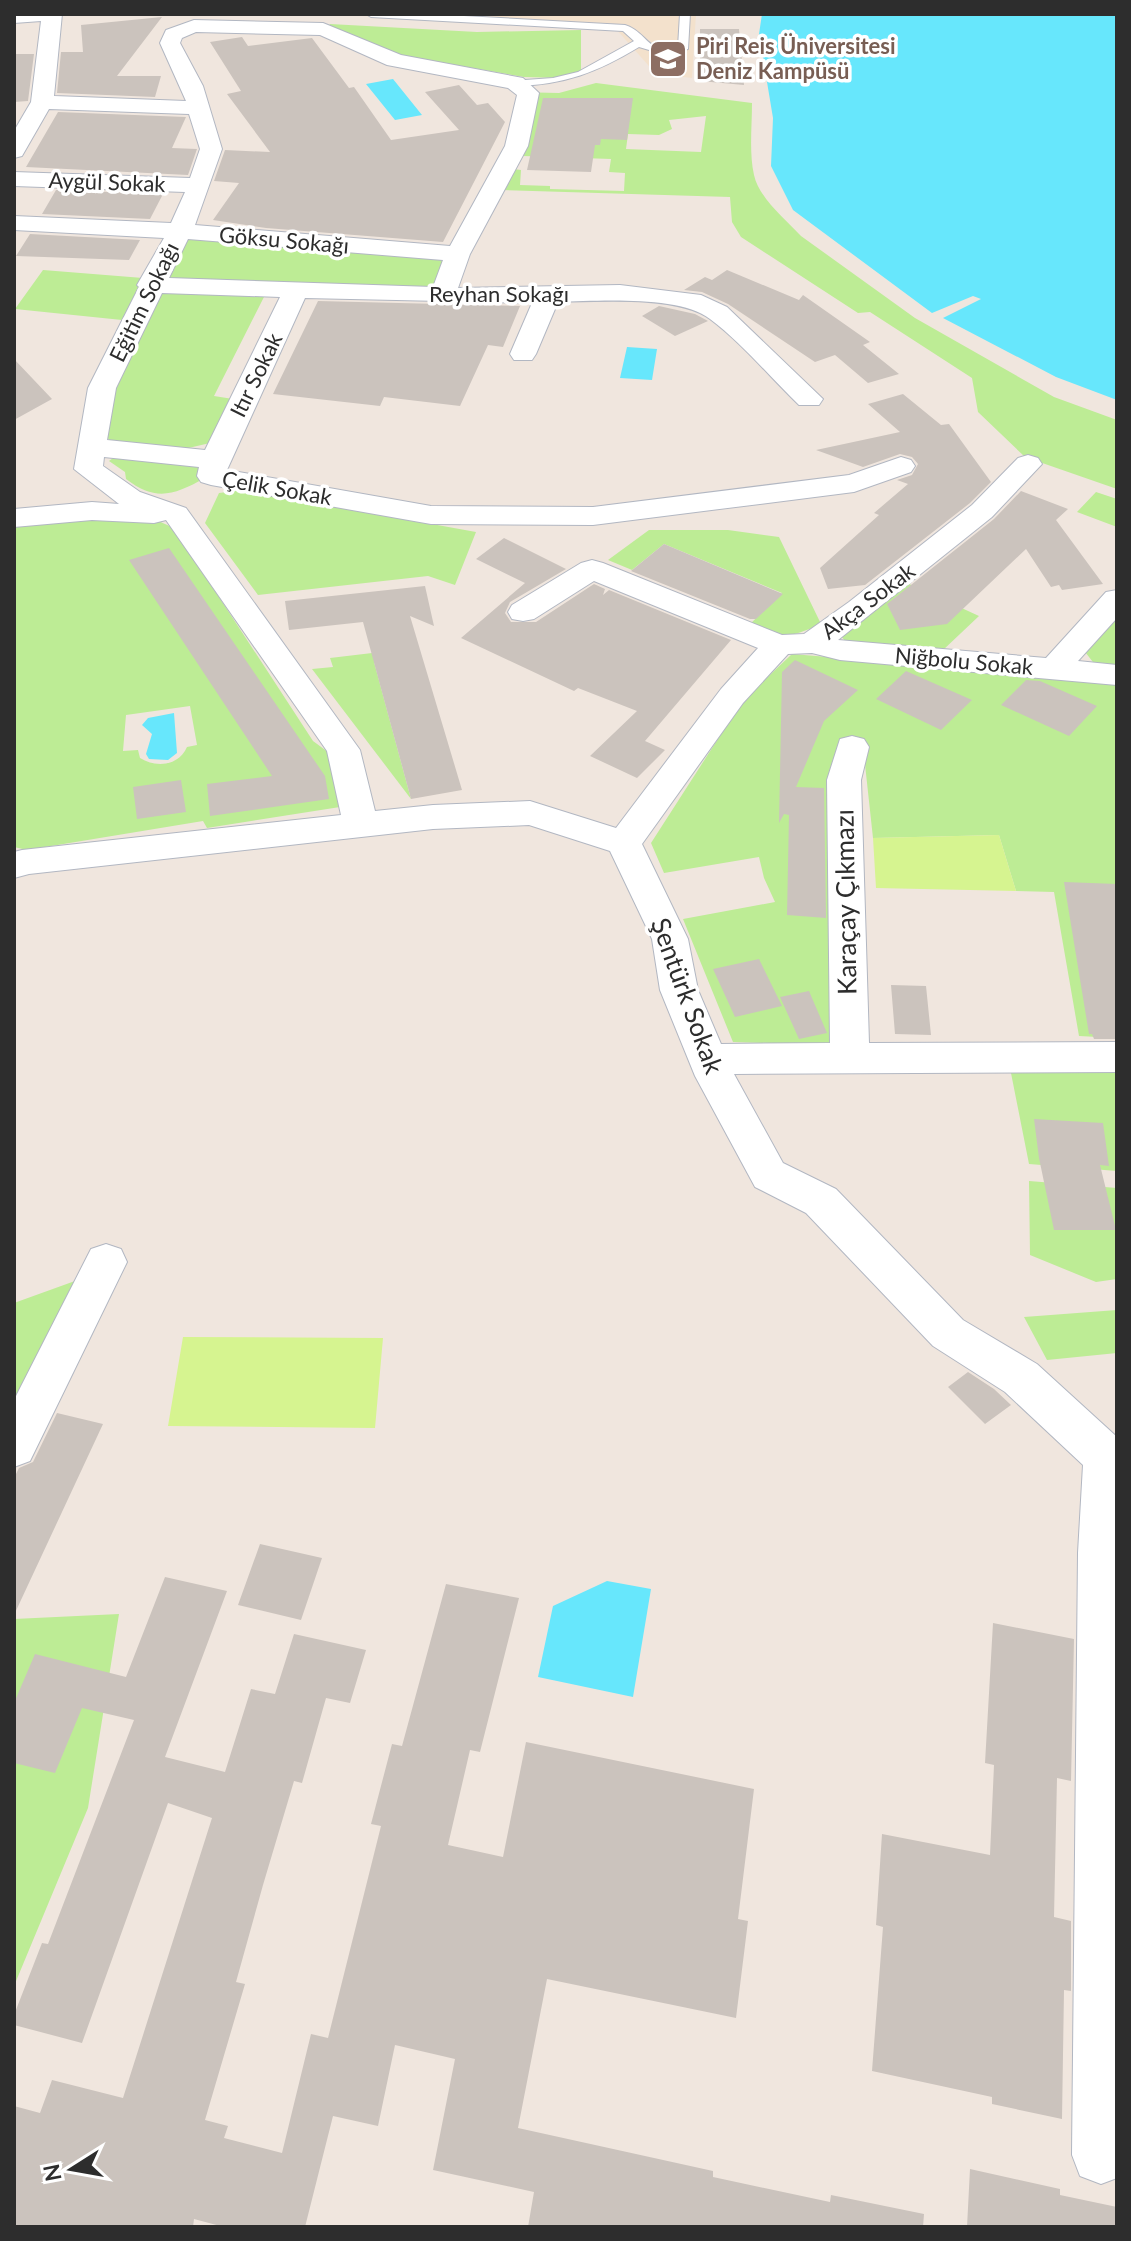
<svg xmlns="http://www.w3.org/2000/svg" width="1131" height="2241" font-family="Lato,sans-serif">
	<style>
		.education { fill: #f3e1cc }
		.green { fill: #bdec95; fill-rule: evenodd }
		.pitch { fill: #d6f490 }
		.water { fill: #67e7fc }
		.building { fill: #cbc3bd }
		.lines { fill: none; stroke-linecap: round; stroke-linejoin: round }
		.service-casing { stroke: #b2b7c2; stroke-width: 2 }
		.minor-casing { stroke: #b2b7c2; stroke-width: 2 }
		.service { fill: #fff; fill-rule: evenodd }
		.minor { fill: #fff; fill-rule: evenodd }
		.labels { text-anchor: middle; stroke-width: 7; stroke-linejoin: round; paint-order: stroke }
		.far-education-label { font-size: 22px; font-weight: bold; fill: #785e54; stroke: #fff; text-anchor: start }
		.far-street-label { font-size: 22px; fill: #2d2d2d; stroke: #fff }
		.street-label { font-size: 26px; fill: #2d2d2d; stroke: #fff }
	</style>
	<rect width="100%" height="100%" fill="#f0e6de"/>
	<path class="education" d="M322,14H696L692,78L656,74L616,29Z"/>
	<path class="green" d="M330,24L477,32L581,30V71L562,78L524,77L399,55L328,27Z
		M596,83L752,103C752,126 749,153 754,175C759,198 785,219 801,236L915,318L1054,397L1117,420V489L1025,457L978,412L972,378L870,312L858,313L741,237L732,222L730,197L501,190L513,169L521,170L520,185L550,186V189L624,191L625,173L609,172L611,159L523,156L526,146L520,97L515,92L559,93ZM706,116L701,152L626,149L628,134L659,135L672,129L669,120Z
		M187,237L449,257L436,289L166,280Z
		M43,270L143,278L122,320L15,309Z
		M163,289L266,293L214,396L233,399L210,443L184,449L110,441L107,437L111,394Z
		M120,453L203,465L205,478C174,495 156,502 126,479L125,472L109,461Z
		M244,490L476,532L455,585L428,576L258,595L205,523L219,493Z
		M1096,492L1117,499V527L1077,512Z
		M156,520L174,528L313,741L332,755L340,807L207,828L203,821L27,850L14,847V526L70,521ZM190,706L197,745L187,747C179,766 156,768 140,758L138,750L123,751L126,715Z
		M649,530H728L779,537L821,624C789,638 781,640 749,625L782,593L664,544L632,570L608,560Z
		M907,583L979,616L942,651L846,642L840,635Z
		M1117,608V669L1096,666L1082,648Z
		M406,649L374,662L411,799L312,669L333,667L330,658Z
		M792,654L1117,681V1038L1079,1036L1054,892L1016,891L999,835L873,838L863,746L834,1045L733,1042L683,919L775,902L764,878L759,857L664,873L651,843L743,700Z
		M1093,1067L1094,1073H1117V1171L1029,1164L1010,1068Z
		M1029,1181L1117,1188V1279L1096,1282L1030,1255Z
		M86,1277L14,1415V1303Z
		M1117,1310V1353L1047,1360L1024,1317Z
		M119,1614L88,1808L14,1986V1619Z"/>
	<path class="pitch" d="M999,835L1016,891L876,888L873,838Z
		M183,1337L383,1338L375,1428L168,1426Z"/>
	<path class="water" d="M762,14H1117V400L1056,377L943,318L981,299L973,296L932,313L793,210L771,166L773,118L759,34Z
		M393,79L422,115L395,120L366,84Z
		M627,347L657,349L652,380L620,378Z
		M174,713L177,753L168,760L149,759L146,754L152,734L142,725L148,718Z
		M607,1581L651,1589L633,1697L538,1677L553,1606Z"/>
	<path class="building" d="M162,17L117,76H161L155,97L57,93L61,52H83L81,25Z
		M700,29H739L744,85L700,81Z
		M242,37L248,46L312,38L349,88L354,87L391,140L459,130L425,92L459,85L477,105L488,103L505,122L443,242L266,228L213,220L239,183L214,181L225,150L270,152L227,94L241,91L210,42Z
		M14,54H34L28,101L14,102Z
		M543,98H633L627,140L601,139L600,145H595L591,172L527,170Z
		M58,112L186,117L172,148L197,149L188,175L26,167Z
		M56,190L163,194L150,219L42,214Z
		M30,234L140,240L129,260L16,256Z
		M727,270L799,300L803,295L870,342L863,345L899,374L868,383L835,355L815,362L728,304L702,292L684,290L705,277L712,280Z
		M318,301L520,306L503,347L488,345L460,406L384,397L380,406L273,394Z
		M659,306L695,314L708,321L675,336L642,316Z
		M14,359L52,399L14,420Z
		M903,394L941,425L949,424L991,482L970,503L865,585L828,589L820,568L879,515L874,513L908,484L897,480L912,475L918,464L912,457L900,454L863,467L816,450L900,432L868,404Z
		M1021,491L1068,509L1056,520L1103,584L1062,590L1059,585L1051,587L1026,549L947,624L900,630L887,604L994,519Z
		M504,538L566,569L510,602L505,613L511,622H536L594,584L605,589L603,595L609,590L731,640L645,741L665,750L637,778L590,756L637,711L578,688L574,691L461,638L525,583L476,559Z
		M664,544L783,594L756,619H750L631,571Z
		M169,548L325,776L329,799L210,816L207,784L272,776L129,560Z
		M425,586L434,626L410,616L462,790L411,799L363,622L289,630L285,601Z
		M795,660L858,690L824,721L796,787L824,788L826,918L787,915L789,815L784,814L779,823L782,672Z
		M906,671L972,700L941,730L876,699Z
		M1026,680L1040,681L1097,706L1069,736L1001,705Z
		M181,780L186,812L137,819L133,787Z
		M1064,882L1117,884V1039H1094L1092,1034H1089Z
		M759,959L782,1006L735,1017L713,969Z
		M891,985L926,986L931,1035L895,1034Z
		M809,991L827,1033L799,1039L780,997Z
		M1034,1119L1103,1123L1109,1166L1100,1165L1116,1230H1054L1039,1158Z
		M968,1372L994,1389L1011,1405L985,1424L948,1387Z
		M57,1413L103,1424L14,1615V1478L19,1468L33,1462Z
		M260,1544L322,1558L301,1620L238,1605Z
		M165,1577L227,1591L165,1757L225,1772L251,1689L275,1694L294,1634L366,1650L350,1703L326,1698L302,1783L294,1781L263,1885L236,1982L245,1984L205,2120L228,2126L224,2138L282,2153L311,2034L328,2038L381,1826L371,1824L392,1744L402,1746L446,1584L519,1598L480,1752L470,1750L448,1845L503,1857L526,1742L754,1789L738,1919L748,1921L736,2018L547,1979L518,2128L713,2171V2177L830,2202L831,2195L924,2214L923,2227H528L534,2192L433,2170L455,2059L395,2045L378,2126L333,2116L305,2227H224L194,2219L193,2227H14V2106L40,2113L52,2080L123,2098L212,1818L168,1803L82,2043L14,2025V2015L42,1943L48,1944L134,1720L82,1708L55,1773L14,1763V1703L35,1654L126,1677Z
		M993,1623L1074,1639L1071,1781L1057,1778L1054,1917L1071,1921V1991L1064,1990L1062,2119L992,2104V2097L872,2071L883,1927L876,1925L882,1834L990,1855L994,1765L985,1763Z
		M970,2169L1060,2189V2195L1117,2207V2227H967Z"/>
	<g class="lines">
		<defs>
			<path id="service" d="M366,14H427L625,25C648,32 646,55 678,47L680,14H690L688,49L666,55L639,47C598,72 564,85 515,86L510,83L511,81L553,78L578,72L634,41L623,31L371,17Z"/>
			<path id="minor" d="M14,14H62L54,96L186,101L160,43L166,30L194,20L323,23L401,55L523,78L539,93L528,146L470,254L458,288L620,285L701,295L727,307L823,399L819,405H799C770,377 742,343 710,319C679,295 596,301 558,302L536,354L532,360H514L510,354L532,303L305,298L227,470L431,506L593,507L849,475L901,457L911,460L915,466L911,472L854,492L593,525L431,524L211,485L201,482L197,476L199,467L104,457L103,466L140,492L186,508L360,750L375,811L433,805L530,801L616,828L721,689L758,648L594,581L534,619L523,621L512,619L508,612L512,605L581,563L592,560L603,563L782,635L804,634L849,602L972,505L1018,458L1028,455L1038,458L1042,464L992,517L838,640L1046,658L1106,592L1117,590V618L1078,661L1117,665V685L840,660L812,653L788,654L743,703L642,844L688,939L698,990L721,1044L830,1043L827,780L840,739L852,736L864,739L869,747L861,780L869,1043L1117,1042V1072L734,1074L783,1163L836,1189L963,1320L1037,1364L1117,1437V2178L1101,2184L1080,2176L1072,2155L1078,1553L1083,1465L1005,1392L933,1346L806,1213L755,1187L695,1076L660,990L652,939L610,851L529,825L433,829L29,874L14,878V852L22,850L341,815L327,751L166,520L154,523L92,520L14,527V509L92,502L119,504L74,469L88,388L139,287L137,285L164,238L14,230V216L171,223L185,192L14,186V172L190,178L200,149L189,114L49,109L22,156L14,158V131L31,102L41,21L14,23ZM196,32L320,35L387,65L508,88L517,95L505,146L450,246L195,225L222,149L203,86L180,43L182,38ZM188,239L443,260L433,287L169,278ZM162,293L280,297L205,450L107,440L116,388Z
				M106,1244L121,1249L127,1262L30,1461L14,1467V1400L91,1249Z"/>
		</defs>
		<use href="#service" class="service-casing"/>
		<use href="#minor" class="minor-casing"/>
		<use href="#service" class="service"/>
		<use href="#minor" class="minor"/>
	</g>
	<defs>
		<symbol id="university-square" viewBox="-11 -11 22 22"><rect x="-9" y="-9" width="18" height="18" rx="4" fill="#8d6e63" stroke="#fff"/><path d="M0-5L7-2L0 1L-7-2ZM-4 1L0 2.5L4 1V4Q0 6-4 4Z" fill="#fff"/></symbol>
	</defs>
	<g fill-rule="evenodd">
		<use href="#university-square" x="646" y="37" width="44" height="44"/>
	</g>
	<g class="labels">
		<g class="far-education-label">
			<text x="696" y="54">Piri Reis Üniversitesi<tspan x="696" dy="25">Deniz Kampüsü</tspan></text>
		</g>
		<g class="far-street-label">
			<text transform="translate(107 182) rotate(2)" y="8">Aygül Sokak</text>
			<text transform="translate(284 240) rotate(5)" y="8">Göksu Sokağı</text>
			<text x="499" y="302">Reyhan Sokağı</text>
			<text transform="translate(144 302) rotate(-64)" y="8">Eğitim Sokağı</text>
			<text transform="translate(256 375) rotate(-64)" y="8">Itır Sokak</text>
			<text transform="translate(277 488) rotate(10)" y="8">Çelik Sokak</text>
			<text transform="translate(868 601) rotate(-37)" y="8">Akça Sokak</text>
			<text transform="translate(964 661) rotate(5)" y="8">Niğbolu Sokak</text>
		</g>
		<g class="street-label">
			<text transform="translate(846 902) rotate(-91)" y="9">Karaçay Çıkmazı</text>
			<text transform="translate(687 996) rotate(70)" y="9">Şentürk Sokak</text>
		</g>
	</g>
	<rect width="1131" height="2241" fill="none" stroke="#2d2d2d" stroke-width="32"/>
	<g transform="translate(72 2169) rotate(259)" stroke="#ffffff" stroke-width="6" paint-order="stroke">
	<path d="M0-6L14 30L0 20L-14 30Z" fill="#2d2d2d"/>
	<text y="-12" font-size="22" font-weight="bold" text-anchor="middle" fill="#2d2d2d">N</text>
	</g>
</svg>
